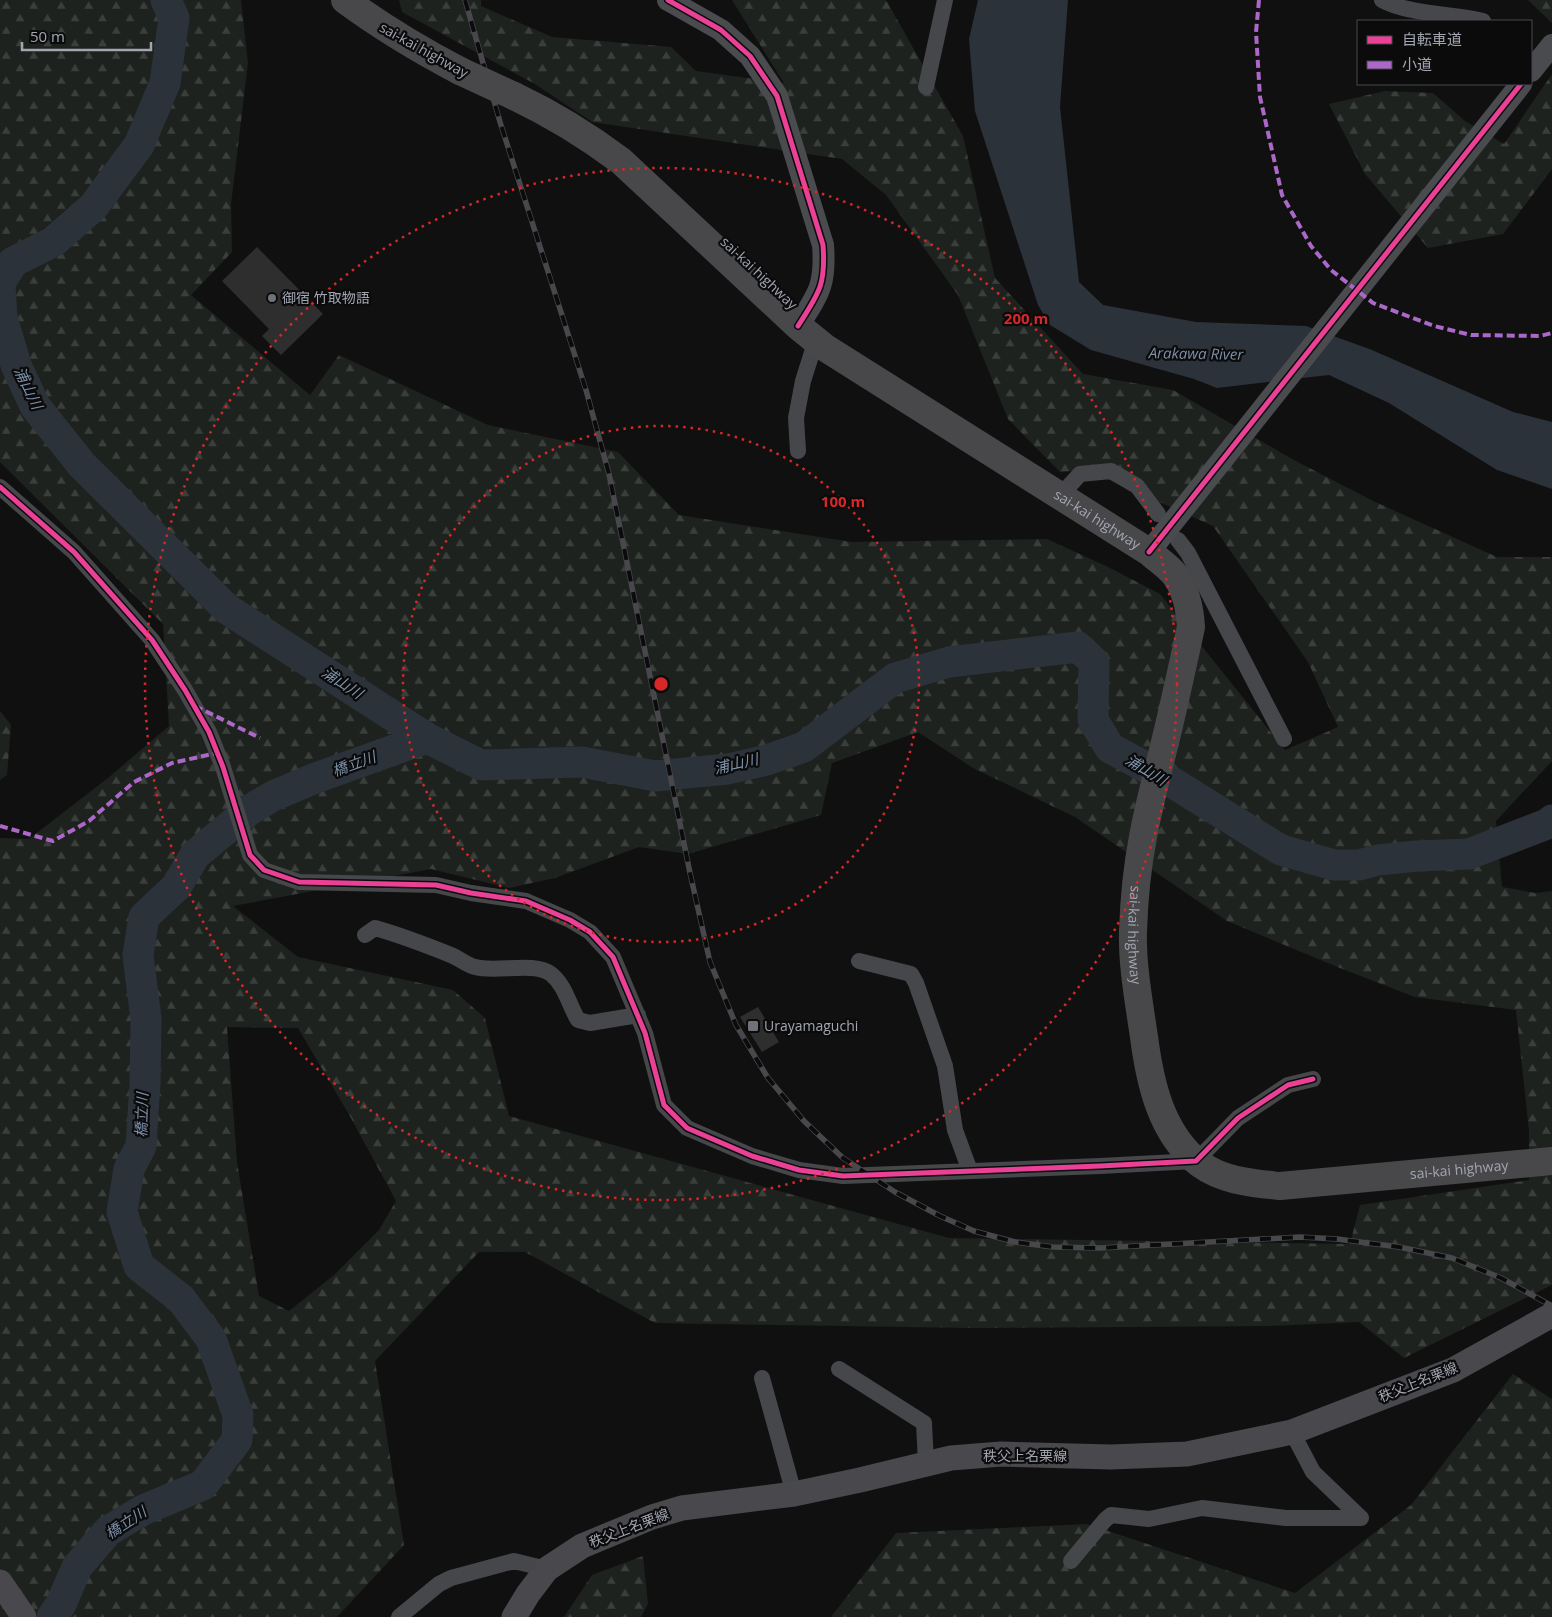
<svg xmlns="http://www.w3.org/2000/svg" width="1552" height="1617" font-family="'Open Sans','Noto Sans JP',sans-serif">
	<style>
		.forest { fill: url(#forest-firs); fill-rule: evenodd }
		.water { fill: #2c3239 }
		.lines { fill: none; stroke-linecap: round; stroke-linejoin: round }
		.river { stroke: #2c3239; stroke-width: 31 }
		.building { fill: #2e2e2f }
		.street { stroke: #46474a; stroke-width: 16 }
		.secondary { stroke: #4a4b4f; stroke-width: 22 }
		.primary { stroke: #49494d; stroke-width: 25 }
		.highway { stroke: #48484b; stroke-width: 28 }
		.rail-casing { stroke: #48484c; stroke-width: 5.5 }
		.rail { stroke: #0b0b0c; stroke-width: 4; stroke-dasharray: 11; stroke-linecap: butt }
		.highway-bridge { stroke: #48484b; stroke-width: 28 }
		.quiet { stroke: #ac68c9; stroke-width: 4; stroke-dasharray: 8 4; stroke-linecap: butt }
		.cycleway-casing { stroke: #0b0b0c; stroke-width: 8 }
		.cycleway { stroke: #ea4096; stroke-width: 5 }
		.ring { fill: none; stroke: #d62828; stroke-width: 2.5; stroke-dasharray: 2.5 5 }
		.poi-dot { fill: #6f7279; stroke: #0b0b0c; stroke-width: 2 }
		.labels { text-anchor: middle; stroke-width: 4.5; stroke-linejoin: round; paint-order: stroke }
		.street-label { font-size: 14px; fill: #a2a6b1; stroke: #0b0b0c }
		.poi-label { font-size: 14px; fill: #a2a6b1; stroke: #0b0b0c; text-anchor: start }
		.water-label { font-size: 15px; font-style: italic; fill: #7c91aa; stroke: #0b0b0c }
		.centre { fill: #d62828; stroke: #0b0b0c; stroke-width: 2.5 }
		.ring-label { font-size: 15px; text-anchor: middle; font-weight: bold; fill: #d62828; stroke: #0b0b0c; stroke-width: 4.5; stroke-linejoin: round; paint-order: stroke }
	</style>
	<defs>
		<pattern id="forest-firs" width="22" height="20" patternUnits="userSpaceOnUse" patternTransform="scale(1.25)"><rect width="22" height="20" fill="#1d221e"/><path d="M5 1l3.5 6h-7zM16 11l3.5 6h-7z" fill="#3b3f3c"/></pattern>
	</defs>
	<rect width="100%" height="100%" fill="#101011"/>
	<path class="forest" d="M0,0H241L248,63L231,204L232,252L191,295L310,395L339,355L488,425L618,452L679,515L852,542L1047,539L1108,567L1160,594L1285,750L1338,727L1308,662L1213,526L1088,470L1060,472L1008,419L958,295L886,195L842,159L592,122L535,84L402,12L399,0H481V6L552,37L671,47L696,71L784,83L732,0H886L963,136L995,278L1083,374L1173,390L1292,459L1373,501L1497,557H1552V761L1496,821L1502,887L1535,893L1552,891V1285L1404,1358L1359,1322L1269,1326L974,1328L655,1323L525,1252H479L375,1361L404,1545L337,1617H0V838L29,839L108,778L169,726L163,624L0,462ZM918,732L973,768L1075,817L1227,921L1340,968L1415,997L1516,1010L1529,1131V1180L1360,1205L1350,1244L949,1238L509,1116L485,1018L453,990L298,957L233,906L431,869L509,888L555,878L639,847L688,854L821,815L832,763ZM227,1027L298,1028L351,1118L396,1201L379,1230L334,1275L289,1311L259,1296L237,1162Z
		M1528,0H1552V23Z
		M1552,74V169L1503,234L1428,248L1365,174L1329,104L1385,91L1433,93L1465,121L1504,144Z
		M0,711L11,725L7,775L0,780Z
		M1513,1374L1552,1399V1617H831L896,1533L1087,1524L1295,1593L1411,1505Z
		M643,1556L648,1604L641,1617H564L592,1575Z"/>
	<path class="water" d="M978,0H1068L1060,107L1079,282L1103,305L1196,322L1306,326L1372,350L1513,412L1552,422V489L1497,470L1389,403L1329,375L1217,388L1194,379L1091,350L1050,325L1038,305L975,111L969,39Z"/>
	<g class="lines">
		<path class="river" d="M0,283L13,262L53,242L93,207L139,145L165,83L174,18L166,0
			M0,286L2,318L16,365L35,406L82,465L227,609L427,738L481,765L582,762L655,776L728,769L767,760L804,747L895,678L949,662L1078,647L1094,662L1093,720L1110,748L1162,776L1281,850L1334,865H1359L1378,860L1417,856L1469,854L1547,824L1552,820
			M52,1617L61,1604L77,1567L108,1531L143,1510L203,1485L237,1440L238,1415L211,1339L181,1299L139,1266L122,1212L129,1169L141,1146L145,1084L146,1019L138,955L144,917L176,887L195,855L248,811L273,796L313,779L427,738"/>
	</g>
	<path class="building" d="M257,247L323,314L281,355L262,336L269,329L222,281Z
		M758,1007L779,1042L762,1052L740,1017Z"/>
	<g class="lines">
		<path class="street" d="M1382,0C1407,14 1453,14 1483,21
			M926,87L945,0
			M798,451L796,418L803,381L816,340
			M0,487L74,552L152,640L185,690L209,732L223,767L250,855L264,870L299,882L436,885L471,893L526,901L570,920L590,932L613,957L645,1033L664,1105L687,1128L752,1156L799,1170L843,1176L1100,1166L1196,1161L1238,1118L1288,1085L1313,1079
			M1060,496L1080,474L1111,471L1137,486L1158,514
			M1178,540L1188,553L1284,739
			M365,935L375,928C400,935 426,945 451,955C459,958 466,965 475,967C496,973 534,961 551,974C565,985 569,1005 578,1020L590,1023L638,1015
			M859,961L911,974L916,983L945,1066L955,1130L970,1171
			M839,1369L924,1423L926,1464
			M762,1378L794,1494
			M1292,1432L1313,1472L1361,1518
			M1071,1561L1105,1520L1111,1515L1149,1519L1202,1508L1286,1518H1361
			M399,1617L439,1584L451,1578L514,1561L547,1569"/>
		<path class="secondary" d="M668,0L721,30L750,56L777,96L823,245C826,285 819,293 798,326
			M1531,71L1552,45
			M1149,552L1521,84"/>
		<path class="primary" d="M0,1582L24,1617
			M514,1617L528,1594L547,1569L582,1546L652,1517L682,1508L794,1494L860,1480L951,1458L1001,1454L1111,1457L1187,1454L1292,1432L1453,1370L1552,1315"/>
		<g class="highway">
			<path d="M345,0C383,28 418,49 460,71"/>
			<path id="s1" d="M514,96C554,115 585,134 621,161L798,326L824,347L1149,552C1157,559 1168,566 1175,575C1186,590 1190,609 1191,627C1183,664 1175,701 1166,738C1158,771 1149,804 1143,837C1137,868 1134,900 1133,931C1132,966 1139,1002 1144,1037C1150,1083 1161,1134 1200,1164C1223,1181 1253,1183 1280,1186L1552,1161"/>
		</g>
		<defs>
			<path id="rail" d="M465,0L500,122L586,390L609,474L690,873L710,962L736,1025L768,1078L804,1121L843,1158L895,1192L940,1216L974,1231L1015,1242L1053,1247L1100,1248L1300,1237L1337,1239L1399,1247L1452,1258L1501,1278L1552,1306"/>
		</defs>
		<use href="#rail" class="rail-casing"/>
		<use href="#rail" class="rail"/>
		<path class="highway-bridge" d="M460,71L514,96"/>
		<path class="quiet" d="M1259,0L1256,32L1260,97L1282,195L1311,246L1331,270L1373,303L1434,326L1471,335L1540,336L1552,333
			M195,706L260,738
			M0,826L53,841L89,821L134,782L172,763L217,753"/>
		<defs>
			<path id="cycleway" d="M668,0L721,30L750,56L777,96L823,245C826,285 819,293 798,326
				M0,487L74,552L152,640L185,690L209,732L223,767L250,855L264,870L299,882L436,885L471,893L526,901L570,920L590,932L613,957L645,1033L664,1105L687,1128L752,1156L799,1170L843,1176L1100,1166L1196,1161L1238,1118L1288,1085L1313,1079
				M1149,552L1521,84"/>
		</defs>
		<use href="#cycleway" class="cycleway-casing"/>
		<use href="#cycleway" class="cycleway"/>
	</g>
	<g class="ring">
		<circle cx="661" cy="684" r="258"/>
		<circle cx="661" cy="684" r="516"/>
	</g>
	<g class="poi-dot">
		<circle cx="272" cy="298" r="5"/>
		<rect x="747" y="1020" width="12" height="12" rx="2.5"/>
	</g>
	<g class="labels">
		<g class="street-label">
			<text transform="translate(424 50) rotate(29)" y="5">sai-kai highway</text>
			<text transform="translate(759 273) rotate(43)" y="5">sai-kai highway</text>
			<text dy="5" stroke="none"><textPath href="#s1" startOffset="724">sai-kai highway</textPath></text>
			<text dy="5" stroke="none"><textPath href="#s1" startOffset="1189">sai-kai highway</textPath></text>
			<text dy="5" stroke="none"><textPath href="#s1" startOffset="1698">sai-kai highway</textPath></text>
			<text transform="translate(1418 1382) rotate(-22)" y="5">秩父上名栗線</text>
			<text x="1025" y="1461">秩父上名栗線</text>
			<text transform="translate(629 1528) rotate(-21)" y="5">秩父上名栗線</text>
		</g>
		<g class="poi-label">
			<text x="282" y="303">御宿 竹取物語</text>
			<text x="764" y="1031">Urayamaguchi</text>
		</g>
		<g class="water-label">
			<text transform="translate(1196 354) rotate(1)" y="5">Arakawa River</text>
			<text transform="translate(28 388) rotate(64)" y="5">浦山川</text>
			<text transform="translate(342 683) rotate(33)" y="5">浦山川</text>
			<text transform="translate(354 764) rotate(-20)" y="5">橋立川</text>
			<text transform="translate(736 764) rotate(-13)" y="5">浦山川</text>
			<text transform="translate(1146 770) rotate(31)" y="5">浦山川</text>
			<text transform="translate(142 1115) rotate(-88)" y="5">橋立川</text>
			<text transform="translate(126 1523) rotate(-33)" y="5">橋立川</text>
		</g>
	</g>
	<circle cx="661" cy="684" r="8" class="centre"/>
	<g class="ring-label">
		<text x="1026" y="324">200 m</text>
		<text x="843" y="507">100 m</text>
	</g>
	<rect x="1357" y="20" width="175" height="65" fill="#0b0b0c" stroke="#47494e"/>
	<rect x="1367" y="36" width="25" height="8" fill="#ea4096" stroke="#47494e"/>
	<text x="1402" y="45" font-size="15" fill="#a2a6b1">自転車道</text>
	<rect x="1367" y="61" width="25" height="8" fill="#ac68c9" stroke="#47494e"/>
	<text x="1402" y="70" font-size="15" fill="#a2a6b1">小道</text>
	<path d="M22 42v8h129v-8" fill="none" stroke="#a2a6b1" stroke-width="2.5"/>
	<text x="30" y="42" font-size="15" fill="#a2a6b1" stroke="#0b0b0c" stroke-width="4" paint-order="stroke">50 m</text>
</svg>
